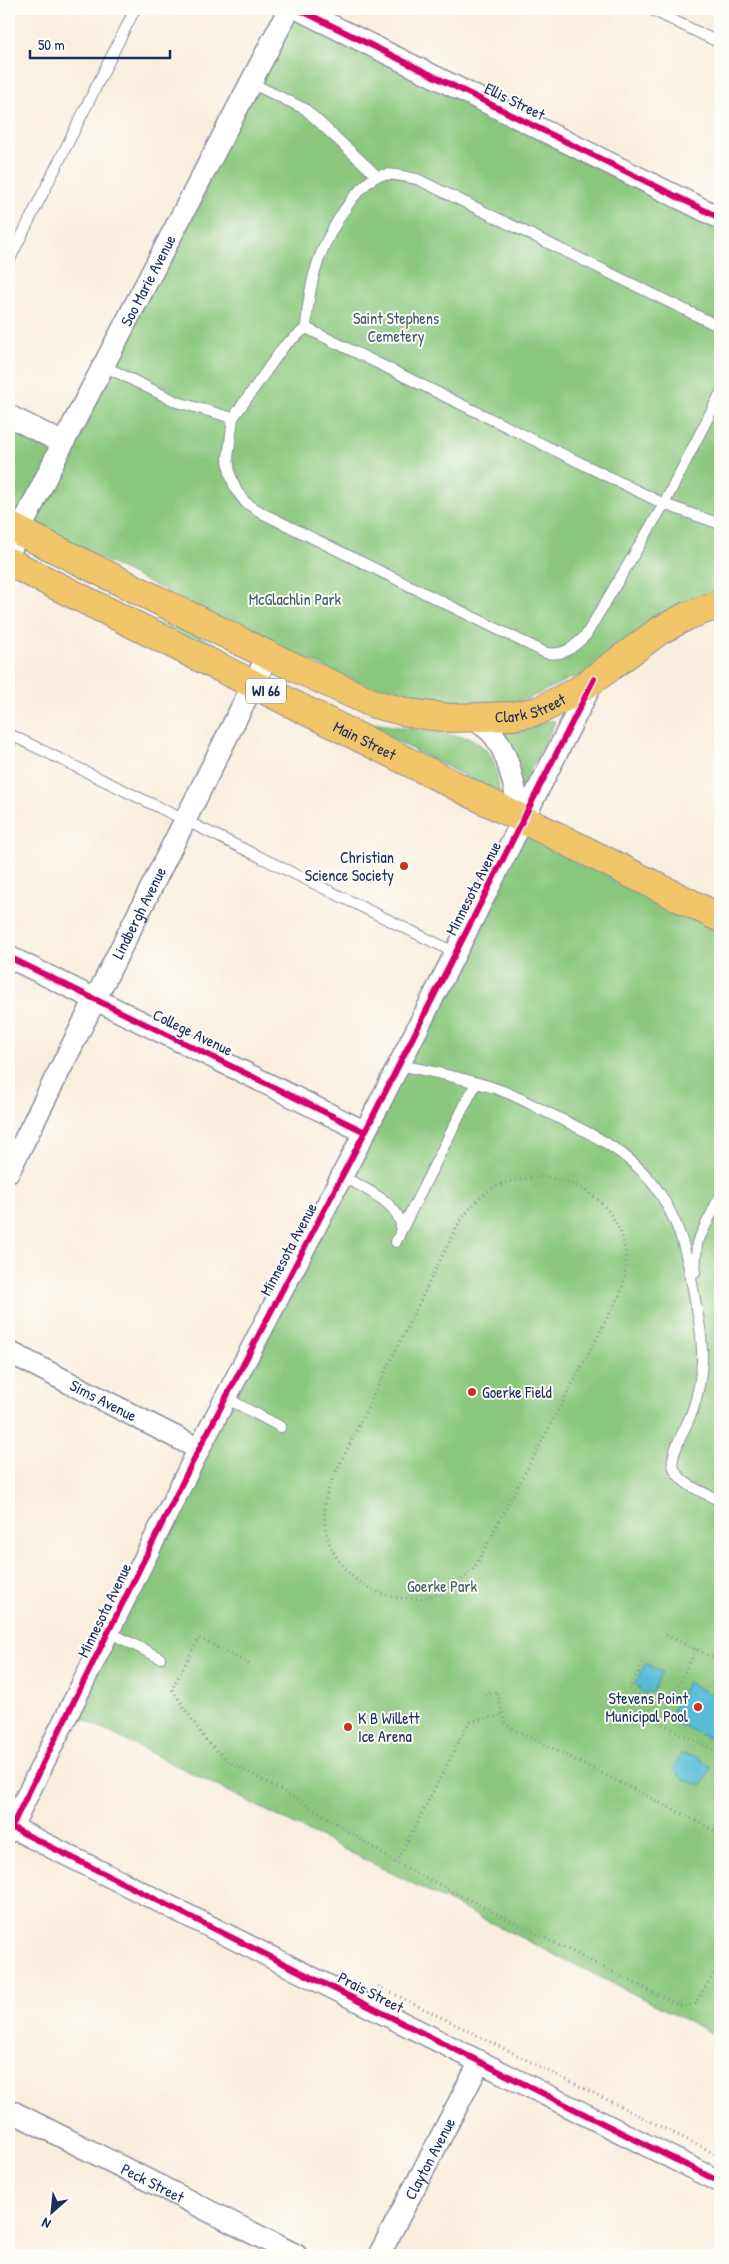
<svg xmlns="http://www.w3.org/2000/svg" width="729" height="2264" font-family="'Patrick Hand',sans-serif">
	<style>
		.green { fill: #8ac77d; stroke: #527b6e }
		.water { fill: #59bcd7; stroke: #3a769a }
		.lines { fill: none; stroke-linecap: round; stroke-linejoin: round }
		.lane-casing { stroke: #8a8e9e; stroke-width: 12 }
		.street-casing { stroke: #8a8e9e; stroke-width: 24 }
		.primary-casing { stroke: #8a8e9e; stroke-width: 30 }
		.path { stroke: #8a8e9e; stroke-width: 3; stroke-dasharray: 1 4; stroke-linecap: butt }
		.lane { stroke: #fff; stroke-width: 10 }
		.street { stroke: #fff; stroke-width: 21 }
		.primary { stroke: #f0c469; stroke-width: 28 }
		.cycleway-casing { stroke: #fdfcf7; stroke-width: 9 }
		.cycleway { stroke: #d6006c; stroke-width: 6 }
		.poi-dot { fill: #c8321e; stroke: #fdfcf7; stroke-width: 2 }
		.labels { text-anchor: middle; stroke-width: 4; stroke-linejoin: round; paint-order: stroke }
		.shield { fill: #fdfcf7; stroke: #5f6c8c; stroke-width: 1 }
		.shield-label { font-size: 15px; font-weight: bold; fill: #1b2f5e }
		.street-label { font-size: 16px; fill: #1b2f5e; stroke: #fdfcf7 }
		.park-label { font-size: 16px; fill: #3c5d67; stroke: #fdfcf7 }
		.poi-label { font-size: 16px; fill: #1b2f5e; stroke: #fdfcf7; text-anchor: end }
	</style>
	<rect width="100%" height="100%" fill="#fdfcf7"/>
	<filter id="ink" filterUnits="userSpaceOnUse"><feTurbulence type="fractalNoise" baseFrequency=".02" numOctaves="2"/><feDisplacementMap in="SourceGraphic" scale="10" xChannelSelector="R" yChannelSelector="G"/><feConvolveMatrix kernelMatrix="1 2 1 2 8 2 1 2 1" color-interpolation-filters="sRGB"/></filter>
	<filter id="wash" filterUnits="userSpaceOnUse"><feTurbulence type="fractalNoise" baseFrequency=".0096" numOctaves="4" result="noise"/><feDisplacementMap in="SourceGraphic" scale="20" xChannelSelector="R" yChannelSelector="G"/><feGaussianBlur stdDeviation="1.12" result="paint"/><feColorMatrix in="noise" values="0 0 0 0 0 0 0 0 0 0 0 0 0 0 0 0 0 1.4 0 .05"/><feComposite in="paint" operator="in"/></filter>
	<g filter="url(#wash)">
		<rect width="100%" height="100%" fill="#f9eede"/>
		<path class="green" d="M289,9L720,223V597L578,677L571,678L528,699L490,706L427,705L382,693L273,644L53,535L46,528L9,508V427L37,441L41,446L68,433Z
			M152,621C182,631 222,638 239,666Z
			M351,718L367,722L470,738C495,753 496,764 499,792H496Z
			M552,720L555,722L521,790L504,735L508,731H522Z
			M523,821L720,918V2037L69,1712Z"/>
		<path class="water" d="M645,1663L662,1672L652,1693L647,1691L645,1694L638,1690L640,1687L635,1684Z
			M720,1681V1744L669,1719L687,1682L713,1695Z
			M681,1754L697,1757L710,1766V1769L703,1784C691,1784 679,1779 674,1768Z"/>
	</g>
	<g filter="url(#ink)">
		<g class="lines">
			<defs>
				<path id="lane" d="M650,9L720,43
					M251,83L305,109L377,176
					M9,261L135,9
					M306,328L664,504L720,524
					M720,330L716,325L417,179C405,177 390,172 378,176C369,179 358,192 352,199C321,241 309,277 306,328L284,346L233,418L228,458L230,474L236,490L246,503L264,514L546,653C564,656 574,647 586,635L664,504L720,394
					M104,366L177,402L233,418
					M9,734L456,953
					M399,1065C430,1071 463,1078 494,1088C511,1093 527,1102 542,1110C582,1129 626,1148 654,1185C679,1219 687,1253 694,1294C698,1316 703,1338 702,1361C701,1377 698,1394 693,1409C689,1423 670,1452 673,1465C677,1484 706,1493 720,1501
					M341,1176C360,1186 404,1204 401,1231C400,1234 397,1239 396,1242
					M401,1231L476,1083
					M695,1272L697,1243L720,1196
					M226,1398L281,1427
					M109,1632L160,1658"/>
				<g id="street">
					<path d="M298,9L720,218"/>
					<path d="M9,416L63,443"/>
					<path id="s1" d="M9,553L57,455L289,9"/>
					<path d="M472,718C478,722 485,726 491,732C511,754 514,793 523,821"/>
					<path d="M9,957L365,1132"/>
					<path id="s2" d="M9,1171L268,655"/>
					<path id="s3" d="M9,1352L199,1449"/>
					<path d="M9,1826L720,2182"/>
					<path d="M9,1832L199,1449L365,1132L594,679"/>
					<path id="s4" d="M9,2110L296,2255"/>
					<path id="s5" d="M379,2255L480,2062"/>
				</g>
				<g id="primary">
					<path id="s6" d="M9,526L268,655L374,704L415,714L451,718L513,716L538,711L579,690L659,631L687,616L720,604"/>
					<path id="s7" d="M9,562L720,918"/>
				</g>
			</defs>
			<use href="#lane" class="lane-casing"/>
			<use href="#street" class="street-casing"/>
			<use href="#primary" class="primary-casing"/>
			<path class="path" d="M548,1177C562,1180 576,1184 588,1192C621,1214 635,1257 620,1294L476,1565C417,1642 297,1575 330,1484L457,1226C483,1187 501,1178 548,1177Z
				M666,1635L720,1661
				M696,1649L660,1723L720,1753
				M643,1663L629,1689L642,1695L660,1723
				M249,1664L199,1638L172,1689L207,1742L231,1763L310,1806L396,1863L676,2004L686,2006L695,2004L720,1964
				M485,1695L497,1691L506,1725L720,1833
				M396,1863L469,1722L502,1715
				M378,1986L720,2156"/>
			<use href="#lane" class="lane"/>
			<use href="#street" class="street"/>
			<use href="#primary" class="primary"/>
			<defs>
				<path id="cycleway" d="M298,9L720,218
					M9,957L365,1132
					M9,1826L720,2182
					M9,1832L199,1449L365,1132L594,679"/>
			</defs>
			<use href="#cycleway" class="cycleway-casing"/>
			<use href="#cycleway" class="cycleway"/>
		</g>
	</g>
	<g class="poi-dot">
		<circle cx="404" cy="866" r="5"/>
		<circle cx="472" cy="1392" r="5"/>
		<circle cx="698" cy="1707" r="5"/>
		<circle cx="348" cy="1727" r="5"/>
	</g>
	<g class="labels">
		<rect class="shield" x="246" y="678.5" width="40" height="25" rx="4"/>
		<g class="shield-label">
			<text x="266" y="696">WI 66</text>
		</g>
		<g class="street-label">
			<text transform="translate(515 101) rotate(26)" y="6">Ellis Street</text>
			<text dy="6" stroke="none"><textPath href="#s1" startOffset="306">Soo Marie Avenue</textPath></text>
			<text dy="6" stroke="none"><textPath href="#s6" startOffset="565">Clark Street</textPath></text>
			<text dy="6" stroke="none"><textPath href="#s7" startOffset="398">Main Street</textPath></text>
			<text transform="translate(473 888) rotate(-63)" y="6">Minnesota Avenue</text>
			<text dy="6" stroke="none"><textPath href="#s2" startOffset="289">Lindbergh Avenue</textPath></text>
			<text transform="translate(193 1032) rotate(26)" y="6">College Avenue</text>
			<text transform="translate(288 1249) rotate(-62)" y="6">Minnesota Avenue</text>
			<text dy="6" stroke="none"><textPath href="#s3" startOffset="106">Sims Avenue</textPath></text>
			<text transform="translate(104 1610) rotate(-64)" y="6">Minnesota Avenue</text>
			<text transform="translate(371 1992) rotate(27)" y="6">Prais Street</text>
			<text dy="6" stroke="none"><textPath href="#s5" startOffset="109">Clayton Avenue</textPath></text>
			<text dy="6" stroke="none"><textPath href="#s4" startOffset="161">Peck Street</textPath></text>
		</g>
		<g class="park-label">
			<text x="396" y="324">Saint Stephens<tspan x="396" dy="18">Cemetery</tspan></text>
			<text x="295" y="605">McGlachlin Park</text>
			<text x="442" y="1592">Goerke Park</text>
		</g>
		<g class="poi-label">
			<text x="394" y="863">Christian<tspan x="394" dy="18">Science Society</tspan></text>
			<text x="482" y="1398" text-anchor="start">Goerke Field</text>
			<text x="688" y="1704">Stevens Point<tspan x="688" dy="18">Municipal Pool</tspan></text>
			<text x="358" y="1724" text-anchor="start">K B Willett<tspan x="358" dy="18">Ice Arena</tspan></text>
		</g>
	</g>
	<rect width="729" height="2264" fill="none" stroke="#fdfcf7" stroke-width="30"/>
	<g transform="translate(52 2212) rotate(207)" stroke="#fdfcf7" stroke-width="4" paint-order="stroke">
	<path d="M0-4L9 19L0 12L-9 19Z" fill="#1b2f5e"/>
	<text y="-8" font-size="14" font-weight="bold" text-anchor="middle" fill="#1b2f5e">N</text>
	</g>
	<path d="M30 50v8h140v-8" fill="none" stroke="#1b2f5e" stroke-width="2.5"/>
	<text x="38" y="50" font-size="15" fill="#1b2f5e" stroke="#fdfcf7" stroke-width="4" paint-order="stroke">50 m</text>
</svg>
